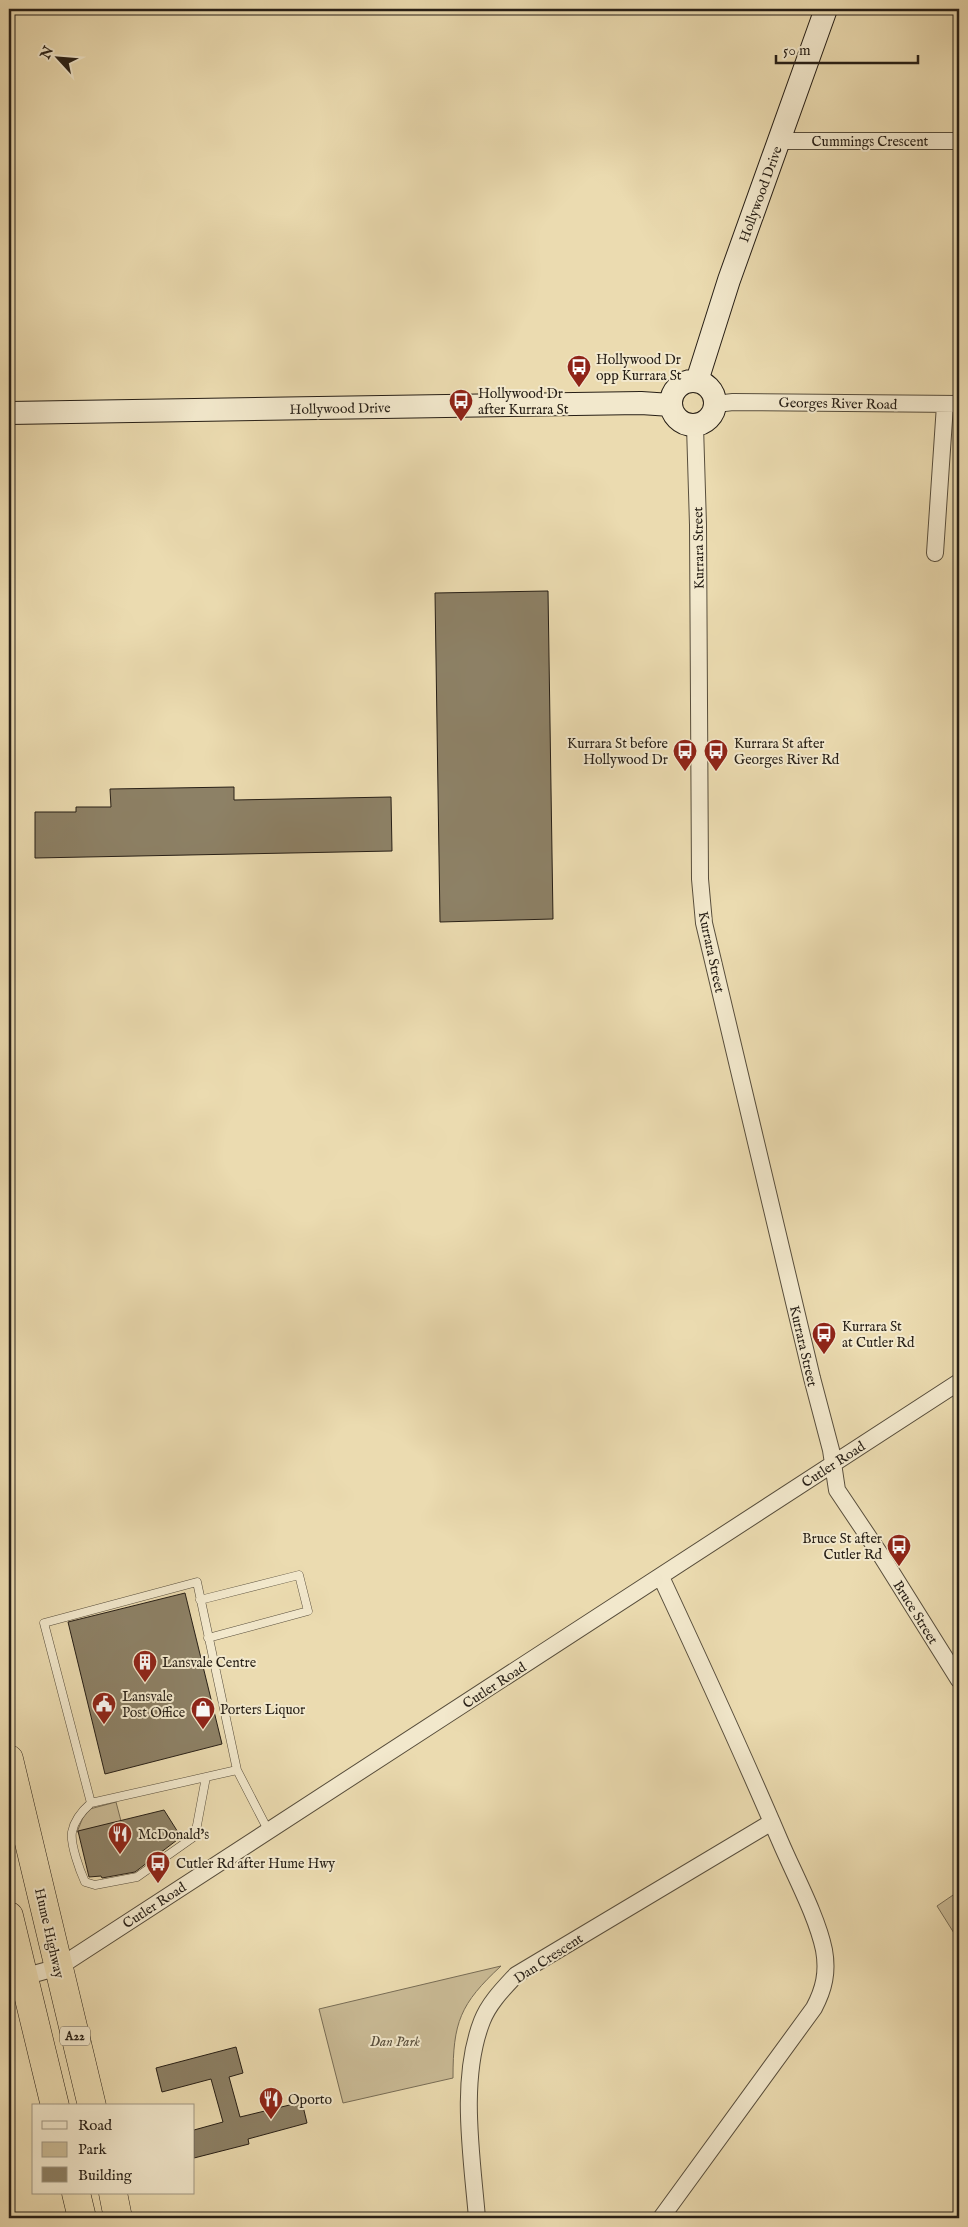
<svg xmlns="http://www.w3.org/2000/svg" width="968" height="2227" font-family="'IM FELL English',serif">
	<style>
		.green { fill: #cabb96; stroke: #786d56 }
		.building { fill: #8d8166; stroke: #271f16 }
		.lines { fill: none; stroke-linecap: round; stroke-linejoin: round }
		.lane-casing { stroke: #584e3c; stroke-width: 9 }
		.street-casing { stroke: #584e3c; stroke-width: 18 }
		.secondary-casing { stroke: #271f16; stroke-width: 24 }
		.highway-casing { stroke: #271f16; stroke-width: 29 }
		.lane { stroke: #f2e8cc; stroke-width: 8 }
		.street { stroke: #f2e8cc; stroke-width: 16 }
		.secondary { stroke: #f2e8cc; stroke-width: 22 }
		.highway { stroke: #ebdbb0; stroke-width: 28 }
		.labels { text-anchor: middle; stroke-width: 4; stroke-linejoin: round; paint-order: stroke }
		.shield { fill: #f2e8cc; stroke: #645b4d; stroke-width: 1 }
		.shield-label { font-size: 12px; font-weight: bold; fill: #271f16 }
		.street-label { font-size: 14px; fill: #271f16; stroke: #f2e8cc }
		.poi-label { font-size: 14px; fill: #271f16; stroke: #f2e8cc; text-anchor: start }
		.park-label { font-size: 14px; font-style: italic; fill: #584e3c; stroke: #f2e8cc }
	</style>
	<rect width="100%" height="100%" fill="#ebdbb0"/>
	<filter id="stains"><feTurbulence type="fractalNoise" baseFrequency=".004" numOctaves="4"/><feColorMatrix values="0 0 0 0 .2 0 0 0 0 .09 0 0 0 0 .02 0 0 0 .5 -.17"/></filter>
	<radialGradient id="worn" r=".72"><stop offset=".6" stop-color="#630" stop-opacity="0"/><stop offset="1" stop-color="#630" stop-opacity=".3"/></radialGradient>
	<path class="green" d="M116,1802L121,1821L77,1832L86,1810Z
		M959,1891V1941L937,1906Z
		M501,1966C460,2004 453,2022 453,2078L343,2103L319,2009Z"/>
	<path class="building" d="M548,591L553,919L440,922L435,593Z
		M234,787V800L391,797L392,851L35,858V812H76V807H111L110,789Z
		M185,1593L222,1744L105,1774L68,1622Z
		M164,1810L181,1837L135,1872L102,1878L101,1876L89,1877L78,1831Z
		M236,2047L243,2073L229,2077L240,2117L302,2102L307,2123L248,2139L249,2144L194,2158V2130L223,2122L211,2079L162,2092L156,2068Z"/>
	<g class="lines">
		<defs>
			<path id="lane" d="M200,1600L299,1575L308,1611L208,1638
				M237,1770L91,1803L44,1623L197,1582L237,1770L268,1830
				M91,1803C83,1810 74,1821 72,1832C70,1844 80,1871 85,1882L95,1885L137,1877L195,1836L206,1777"/>
			<path id="street" d="M780,141H959
				M716,404L733,402L959,404
				M695,426L698,525L700,879L704,923L812,1378L831,1450L837,1490L882,1557L959,1680
				M935,553L945,405
				M23,1977L59,1967L959,1382
				M477,2218C472,2157 459,2080 482,2021C489,2003 503,1989 516,1975L772,1822
				M661,2218L814,2008C824,1989 828,1972 824,1950C817,1916 794,1874 780,1841C742,1752 702,1665 661,1577"/>
			<path id="secondary" d="M671 403a22 22 0 1 1 44 0a22 22 0 1 1-44 0Z
				M697,381L729,280L826,9
				M9,413L641,403L671,405"/>
			<path id="highway" d="M9,1759L92,2106
				M9,1916L55,2106
				M76,2193L82,2218
				M113,2193L118,2218"/>
		</defs>
		<use href="#lane" class="lane-casing"/>
		<use href="#street" class="street-casing"/>
		<use href="#secondary" class="secondary-casing"/>
		<use href="#highway" class="highway-casing"/>
		<use href="#lane" class="lane"/>
		<use href="#street" class="street"/>
		<use href="#secondary" class="secondary"/>
		<use href="#highway" class="highway"/>
	</g>
	<defs>
		<symbol id="bus-pin" viewBox="-11 -11 22 30"><path d="M0 17L-7.5 6A9.5 9.5 0 1 1 7.5 6Z" fill="#8f2418" stroke="#f2e8cc"/><path d="M-5-6H5V4H4V6H2V4H-2V6H-4V4H-5ZM-3.5-4V0h7V-4ZM-3.5 1.2v1.5H-2V1.2ZM2 1.2v1.5H3.5V1.2Z" fill="#fff"/></symbol>
		<symbol id="building-pin" viewBox="-11 -11 22 30"><path d="M0 17L-7.5 6A9.5 9.5 0 1 1 7.5 6Z" fill="#8f2418" stroke="#f2e8cc"/><path d="M-4-6H4V6H1V3H-1V6H-4ZM-2.5-4.3h1.7v1.8h-1.7ZM.8-4.3h1.7v1.8H.8ZM-2.5-1h1.7V.8h-1.7ZM.8-1h1.7V.8H.8Z" fill="#fff"/></symbol>
		<symbol id="civic-pin" viewBox="-11 -11 22 30"><path d="M0 17L-7.5 6A9.5 9.5 0 1 1 7.5 6Z" fill="#8f2418" stroke="#f2e8cc"/><path d="M-.6-6.5H3V-4.5H.6V-3L4-1V1h2V6H-6V1h2V-1L-.6-3ZM-1.2 2.5V6h2.4V2.5Z" fill="#fff"/></symbol>
		<symbol id="shop-pin" viewBox="-11 -11 22 30"><path d="M0 17L-7.5 6A9.5 9.5 0 1 1 7.5 6Z" fill="#8f2418" stroke="#f2e8cc"/><path d="M-5-2.5h2.3a2.7 3.5 0 0 1 5.4 0H5L5.5 6h-11ZM-1.5-2.5h3a1.5 2.3 0 0 0-3 0Z" fill="#fff"/></symbol>
		<symbol id="restaurant-pin" viewBox="-11 -11 22 30"><path d="M0 17L-7.5 6A9.5 9.5 0 1 1 7.5 6Z" fill="#8f2418" stroke="#f2e8cc"/><path d="M-5-6h1v4h1v-4h1v4h1v-4h1v5L-1.5 .5V6h-2V.5L-5-1ZM5-6V6H3V1.5H1.5Q1.5-4 5-6Z" fill="#fff"/></symbol>
	</defs>
	<g fill-rule="evenodd">
		<use href="#bus-pin" x="565" y="353" width="28" height="38"/>
		<use href="#bus-pin" x="447" y="387" width="28" height="38"/>
		<use href="#bus-pin" x="671" y="737" width="28" height="38"/>
		<use href="#bus-pin" x="702" y="737" width="28" height="38"/>
		<use href="#bus-pin" x="810" y="1320" width="28" height="38"/>
		<use href="#bus-pin" x="885" y="1532" width="28" height="38"/>
		<use href="#building-pin" x="131" y="1648" width="28" height="38"/>
		<use href="#civic-pin" x="90" y="1690" width="28" height="38"/>
		<use href="#shop-pin" x="189" y="1695" width="28" height="38"/>
		<use href="#restaurant-pin" x="106" y="1820" width="28" height="38"/>
		<use href="#bus-pin" x="144" y="1849" width="28" height="38"/>
		<use href="#restaurant-pin" x="257" y="2085" width="28" height="38"/>
	</g>
	<g class="labels">
		<rect class="shield" x="60" y="2026.5" width="30" height="19" rx="4"/>
		<g class="shield-label">
			<text x="75" y="2040">A22</text>
		</g>
		<g class="street-label">
			<text x="870" y="146">Cummings Crescent</text>
			<text transform="translate(760 194) rotate(-70)" y="5">Hollywood Drive</text>
			<text transform="translate(838 403) rotate(1)" y="5">Georges River Road</text>
			<text transform="translate(340 408) rotate(-1)" y="5">Hollywood Drive</text>
			<text transform="translate(698 548) rotate(-91)" y="5">Kurrara Street</text>
			<text transform="translate(712 952) rotate(78)" y="5">Kurrara Street</text>
			<text transform="translate(804 1346) rotate(77)" y="5">Kurrara Street</text>
			<text transform="translate(833 1464) rotate(-33)" y="5">Cutler Road</text>
			<text transform="translate(916 1612) rotate(58)" y="5">Bruce Street</text>
			<text transform="translate(494 1685) rotate(-33)" y="5">Cutler Road</text>
			<text transform="translate(154 1905) rotate(-33)" y="5">Cutler Road</text>
			<text transform="translate(50 1933) rotate(77)" y="5">Hume Highway</text>
			<text transform="translate(548 1958) rotate(-33)" y="5">Dan Crescent</text>
		</g>
		<g class="poi-label">
			<text x="596" y="364">Hollywood Dr<tspan x="596" dy="16">opp Kurrara St</tspan></text>
			<text x="478" y="398">Hollywood Dr<tspan x="478" dy="16">after Kurrara St</tspan></text>
			<text x="668" y="748" text-anchor="end">Kurrara St before<tspan x="668" dy="16">Hollywood Dr</tspan></text>
			<text x="734" y="748">Kurrara St after<tspan x="734" dy="16">Georges River Rd</tspan></text>
			<text x="842" y="1331">Kurrara St<tspan x="842" dy="16">at Cutler Rd</tspan></text>
			<text x="882" y="1543" text-anchor="end">Bruce St after<tspan x="882" dy="16">Cutler Rd</tspan></text>
			<text x="162" y="1667">Lansvale Centre</text>
			<text x="122" y="1701">Lansvale<tspan x="122" dy="16">Post Office</tspan></text>
			<text x="220" y="1714">Porters Liquor</text>
			<text x="138" y="1839">McDonald's</text>
			<text x="176" y="1868">Cutler Rd after Hume Hwy</text>
			<text x="288" y="2104">Oporto</text>
		</g>
		<g class="park-label">
			<text x="395" y="2046">Dan Park</text>
		</g>
	</g>
	<rect width="968" height="2227" fill="none" stroke="#ebdbb0" stroke-width="30"/>
	<rect x="10" y="10" width="948" height="2207" fill="none" stroke="#271f16" stroke-width="2.5"/>
	<rect x="15" y="15" width="938" height="2197" fill="none" stroke="#271f16"/>
	<rect x="32" y="2104" width="162" height="90" fill="#f2e8cc" stroke="#a19883"/>
	<rect x="42" y="2121" width="25" height="8" fill="#f2e8cc" stroke="#a19883"/>
	<text x="78" y="2130" font-size="15" fill="#271f16">Road</text>
	<rect x="42" y="2142" width="25" height="15" fill="#cabb96" stroke="#a19883"/>
	<text x="78" y="2154" font-size="15" fill="#271f16">Park</text>
	<rect x="42" y="2167" width="25" height="15" fill="#8d8166" stroke="#a19883"/>
	<text x="78" y="2180" font-size="15" fill="#271f16">Building</text>
	<g transform="translate(58 58) rotate(296)" stroke="#f2e8cc" stroke-width="4" paint-order="stroke">
	<path d="M0-4L9 19L0 12L-9 19Z" fill="#271f16"/>
	<text y="-8" font-size="14" font-weight="bold" text-anchor="middle" fill="#271f16">N</text>
	</g>
	<path d="M776 55v8h142v-8" fill="none" stroke="#271f16" stroke-width="2.5"/>
	<text x="783" y="55" font-size="15" fill="#271f16" stroke="#f2e8cc" stroke-width="4" paint-order="stroke">50 m</text>
	<rect width="100%" height="100%" filter="url(#stains)"/>
	<rect width="100%" height="100%" fill="url(#worn)"/>
</svg>
